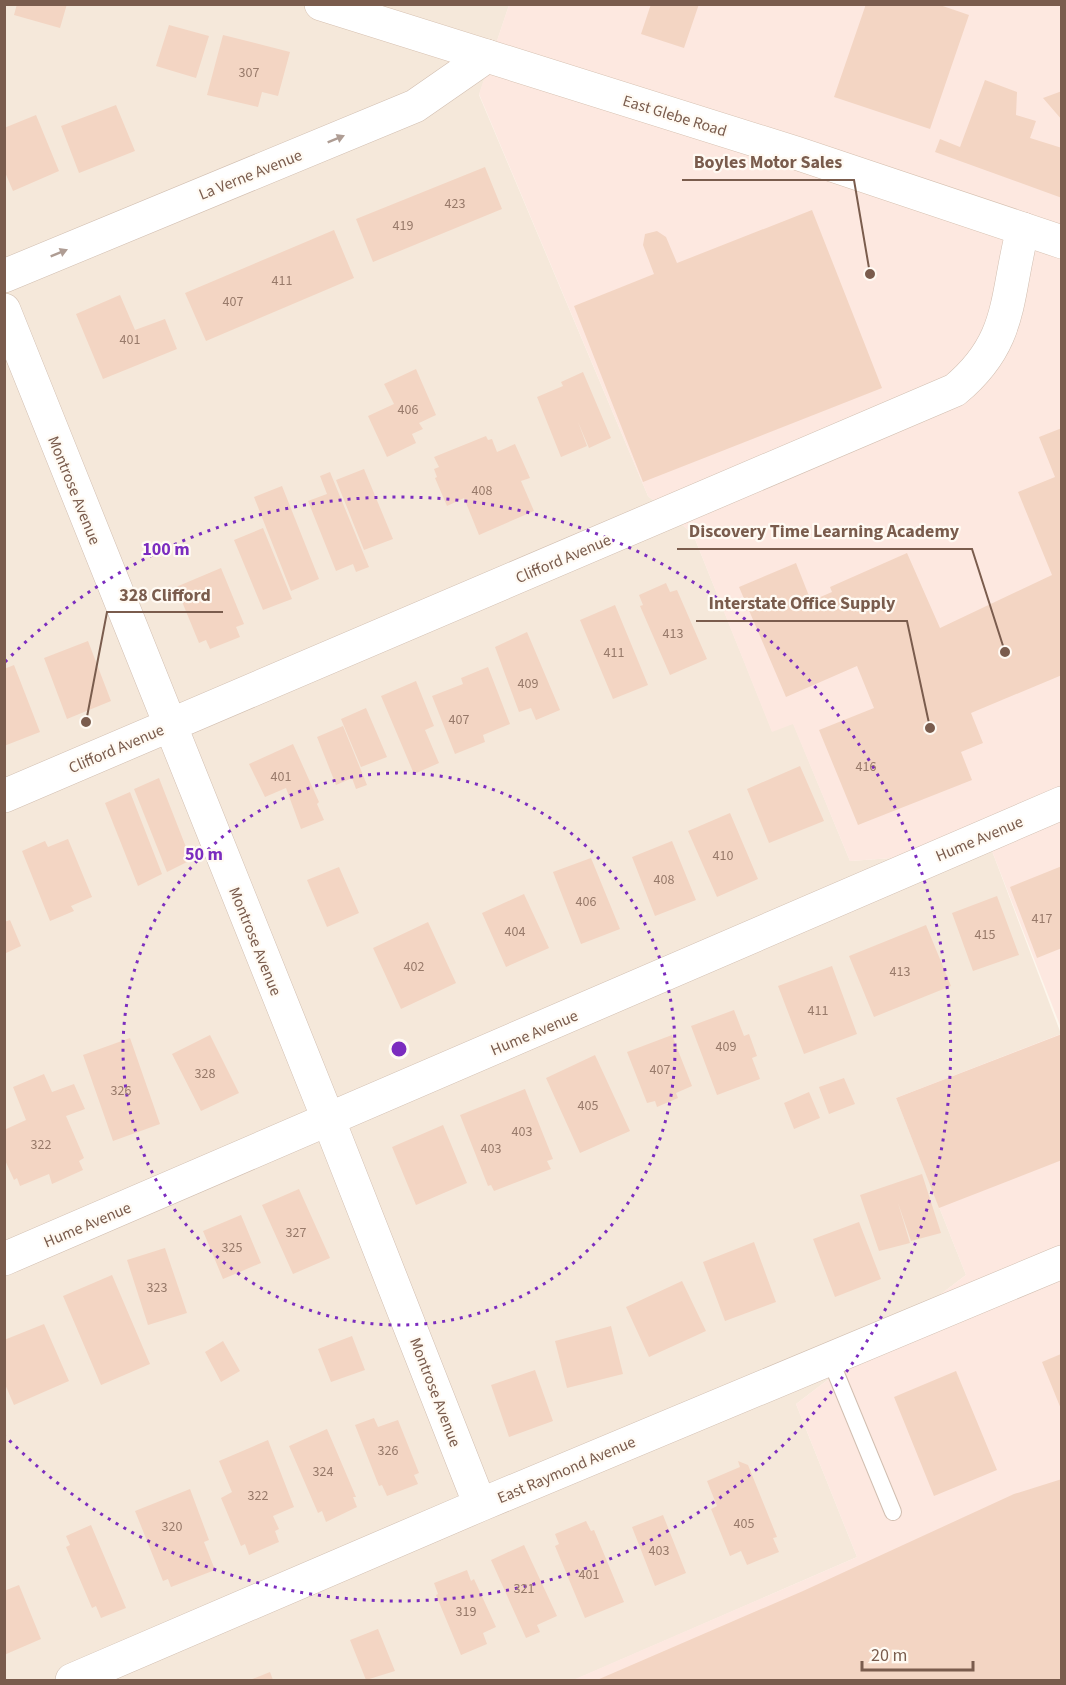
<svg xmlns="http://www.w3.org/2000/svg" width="1066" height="1685" font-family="'Source Sans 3',sans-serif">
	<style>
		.residential { fill: #f5e8da }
		.commercial { fill: #fde8e0 }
		.building { fill: #f3d5c3 }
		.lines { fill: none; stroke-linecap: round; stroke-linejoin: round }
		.lane-casing { stroke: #d1beb0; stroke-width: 18 }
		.street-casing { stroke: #d1beb0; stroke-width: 34 }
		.secondary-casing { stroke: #d6c0b0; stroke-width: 34 }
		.lane { stroke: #fff; stroke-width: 16 }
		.street { stroke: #fff; stroke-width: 33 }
		.secondary { stroke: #fff; stroke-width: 33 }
		.oneway { fill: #af9d94 }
		.ring { fill: none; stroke: #7b2cbf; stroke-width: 3; stroke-dasharray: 3 6 }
		.labels { text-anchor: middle; stroke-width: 4.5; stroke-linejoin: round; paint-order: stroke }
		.number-label { font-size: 14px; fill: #987a6a }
		.street-label { font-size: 16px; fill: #7a5c4d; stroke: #fffaf3 }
		.centre { fill: #7b2cbf; stroke: #fffaf3; stroke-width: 3 }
		.ring-label { font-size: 18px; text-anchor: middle; font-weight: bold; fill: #7b2cbf; stroke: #fffaf3; stroke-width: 4.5; stroke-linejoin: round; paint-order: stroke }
		.leader { fill: none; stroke: #7a5c4d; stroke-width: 2 }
		.callout-dot { fill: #7a5c4d; stroke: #fffaf3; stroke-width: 2 }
		.callout-label { font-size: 18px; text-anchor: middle; font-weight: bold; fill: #7a5c4d; stroke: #fffaf3; stroke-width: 4.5; stroke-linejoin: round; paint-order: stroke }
	</style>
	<rect width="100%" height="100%" fill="#fdf6ec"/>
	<path class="residential" d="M5,5H509L479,95L648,496L693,534L772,731L793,723L850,861L992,851L1061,1034L896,1098L966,1275L796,1404L857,1557L574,1680H5Z"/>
	<path class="commercial" d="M509,5H1061V1028L992,851L850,861L793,724L772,732L693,534L648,496L479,94Z
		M1061,1034V1680H573L857,1557L796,1404L966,1275L896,1098Z"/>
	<path class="building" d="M17,4H67L60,28L14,15Z
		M651,4H699L684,48L641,34Z
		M866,4H937L969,15L930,129L834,97Z
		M169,25L209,36L196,78L156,66Z
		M223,35L290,52L278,96L262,92L258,107L207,95Z
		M985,80L1017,92L1016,115L1036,121L1030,138L1062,148V198L935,152L940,139L960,147Z
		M1062,91V120L1043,98Z
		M116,105L135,151L79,173L61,126Z
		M36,115L59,171L13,191L4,170V128Z
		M485,167L502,209L373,262L356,219Z
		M812,210L882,388L643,482L574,306L654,274L643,245L645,234L657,231L666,237L677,263Z
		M334,230L354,278L206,341L185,293Z
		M120,295L135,330L165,319L177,349L103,379L76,314Z
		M416,369L436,415L419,423L423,429L412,434L416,443L387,457L368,416L394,404L384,384Z
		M583,372L611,438L589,448L578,422L587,446L561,457L537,397L563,386L561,382Z
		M1062,428V675L971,713L983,743L961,752L972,780L858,825L819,730L874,708L857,666L786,697L739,587L796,563L811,601L832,592L830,587L907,553L940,628L1052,575L1018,492L1055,477L1039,437Z
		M486,436L488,440L492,439L497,452L515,444L530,478L521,481L534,511L479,535L464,498L447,506L435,478L437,477L434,469L439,467L434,457Z
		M364,469L393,539L364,550L336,480Z
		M330,472L369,567L356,572L353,564L336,571L308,501L327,494L320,476Z
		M282,486L319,579L291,591L254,497Z
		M263,528L292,599L263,610L234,540Z
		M221,568L244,624L236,627L240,637L210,649L206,640L199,643L176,587Z
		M666,583L670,592L677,590L707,659L670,675L640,606L643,605L639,595Z
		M615,605L648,685L613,699L580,620Z
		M527,632L560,710L536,720L531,708L519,712L495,647Z
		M88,641L111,701L67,719L44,658Z
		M14,665L40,732L4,746V669Z
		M488,667L510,724L483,735L485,742L455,754L432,696L463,684L461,678Z
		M416,681L434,726L425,730L439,763L414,774L381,696Z
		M366,708L387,757L361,767L341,719Z
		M343,726L367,785L356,789L352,778L336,785L317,737Z
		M293,744L319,802L317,804L324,820L301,829L286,788L265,797L249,764Z
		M800,766L824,821L769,843L747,789Z
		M159,778L191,860L167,872L134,789Z
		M130,792L162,874L138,886L105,803Z
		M730,813L758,879L717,897L688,831Z
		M68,839L92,897L71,906L74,911L50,921L22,851L45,841L48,847Z
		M672,841L696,900L655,916L632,857Z
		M591,858L620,929L581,944L553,872Z
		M1062,866V948L1037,958L1010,887Z
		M339,867L359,913L327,927L307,880Z
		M524,894L549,948L506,967L482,913Z
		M997,896L1019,955L973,971L952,913Z
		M10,920L21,946L4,954V922Z
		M428,922L456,983L401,1009L373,948Z
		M926,925L951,986L874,1017L849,956Z
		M832,966L857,1034L804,1054L778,986Z
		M734,1010L744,1036L749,1034L757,1056L752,1058L760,1079L717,1095L691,1026Z
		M1062,1034V1160L939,1208L896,1098Z
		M210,1035L239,1093L201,1111L172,1054Z
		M672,1035L692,1086L676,1093L678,1098L657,1107L655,1101L647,1103L627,1052Z
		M130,1038L160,1124L113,1141L83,1055Z
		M595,1055L630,1131L580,1153L546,1078Z
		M44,1074L52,1092L74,1084L85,1109L66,1116L84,1158L79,1161L83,1170L52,1184L49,1174L20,1186L17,1178L14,1180L4,1158V1130L26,1120L13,1087Z
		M844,1078L855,1104L829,1114L819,1087Z
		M525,1089L553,1159L547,1161L551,1169L494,1191L491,1185L488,1186L460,1115Z
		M809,1092L820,1118L794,1129L784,1103Z
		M443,1125L467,1183L416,1205L392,1147Z
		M922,1174L941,1233L911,1241L898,1203L910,1243L879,1251L860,1195Z
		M299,1189L330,1258L293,1274L262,1205Z
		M241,1215L261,1263L223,1279L203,1231Z
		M859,1222L881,1279L835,1297L813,1239Z
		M754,1242L776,1302L725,1321L703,1262Z
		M165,1248L187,1313L148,1325L127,1260Z
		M112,1275L150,1364L101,1385L63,1296Z
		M682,1281L706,1331L649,1357L626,1307Z
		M44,1324L69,1381L14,1405L4,1382V1340Z
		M611,1326L623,1374L567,1388L555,1341Z
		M352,1336L365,1370L331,1382L318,1349Z
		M223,1341L240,1371L221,1382L205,1352Z
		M1061,1354V1409L1042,1362Z
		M535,1370L553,1421L509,1437L491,1385Z
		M956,1371L997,1470L934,1496L894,1397Z
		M374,1418L378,1427L398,1420L419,1473L414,1475L418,1484L387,1496L382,1485L379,1486L355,1425Z
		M327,1429L356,1497H353L357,1507L326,1522L322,1511L318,1513L289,1446Z
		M268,1440L294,1507L273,1516L279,1529L275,1531L279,1542L249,1555L245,1544L241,1546L221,1498L232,1492L219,1461Z
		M738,1461L748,1465L777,1537L773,1538L779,1552L747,1565L741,1551L730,1556L711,1509L717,1506L707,1481L740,1467Z
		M1062,1479V1680H597L803,1591L1014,1494Z
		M190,1489L209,1540L204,1542L215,1570L171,1587L168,1579L163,1581L135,1511Z
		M663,1515L686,1573L655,1586L632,1527Z
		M586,1521L591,1531L594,1530L624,1602L585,1618L555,1546L559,1544L555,1534Z
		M91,1525L126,1608L101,1618L96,1606L92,1608L66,1547L70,1545L66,1536Z
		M524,1545L557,1616L537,1625L540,1632L526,1638L491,1560Z
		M467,1570L471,1581L474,1579L496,1627L483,1633L487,1644L461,1655L436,1595L438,1594L434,1583Z
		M19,1585L41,1639L4,1655V1591Z
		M378,1629L395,1671L366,1680L350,1640Z
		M270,1672L273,1680H250Z"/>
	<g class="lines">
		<defs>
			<path id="lane" d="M830,1359L893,1512"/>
			<path id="street" d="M4,276L415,106L487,56
				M4,310L329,1121L480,1505
				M4,796L955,390C1014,341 1005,297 1023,229
				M4,1259L1062,803
				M72,1680L480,1505L1062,1262"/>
			<path id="secondary" d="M321,4L796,153L1062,242"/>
		</defs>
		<use href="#lane" class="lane-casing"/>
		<use href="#street" class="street-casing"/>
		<use href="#secondary" class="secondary-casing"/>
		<use href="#lane" class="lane"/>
		<use href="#street" class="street"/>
		<use href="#secondary" class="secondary"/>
	</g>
	<defs><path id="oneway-solid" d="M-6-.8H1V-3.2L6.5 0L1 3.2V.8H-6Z" transform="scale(1.5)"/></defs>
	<g class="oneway">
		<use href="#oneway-solid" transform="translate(336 139) rotate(-22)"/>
		<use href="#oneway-solid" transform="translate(59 253) rotate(-22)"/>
	</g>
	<g class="ring">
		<circle cx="399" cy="1049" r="276"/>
		<path d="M5 662A552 552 0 1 1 5 1436"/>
	</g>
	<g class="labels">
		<g class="number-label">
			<text x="249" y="77">307</text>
			<text x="455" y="208">423</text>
			<text x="403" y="230">419</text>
			<text x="282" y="285">411</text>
			<text x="233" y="306">407</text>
			<text x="130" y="344">401</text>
			<text x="408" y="414">406</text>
			<text x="482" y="495">408</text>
			<text x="673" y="638">413</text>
			<text x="614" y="657">411</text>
			<text x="528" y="688">409</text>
			<text x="459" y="724">407</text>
			<text x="866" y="771">416</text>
			<text x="281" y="781">401</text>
			<text x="723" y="860">410</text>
			<text x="664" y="884">408</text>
			<text x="586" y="906">406</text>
			<text x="1042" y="923">417</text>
			<text x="515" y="936">404</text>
			<text x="985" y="939">415</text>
			<text x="414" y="971">402</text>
			<text x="900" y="976">413</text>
			<text x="818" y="1015">411</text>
			<text x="726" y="1051">409</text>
			<text x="660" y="1074">407</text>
			<text x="205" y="1078">328</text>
			<text x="121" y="1095">326</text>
			<text x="588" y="1110">405</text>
			<text x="522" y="1136">403</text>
			<text x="41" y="1149">322</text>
			<text x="491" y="1153">403</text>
			<text x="296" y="1237">327</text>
			<text x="232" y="1252">325</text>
			<text x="157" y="1292">323</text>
			<text x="388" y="1455">326</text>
			<text x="323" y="1476">324</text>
			<text x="258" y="1500">322</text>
			<text x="744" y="1528">405</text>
			<text x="172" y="1531">320</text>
			<text x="659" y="1555">403</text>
			<text x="589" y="1579">401</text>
			<text x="524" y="1593">321</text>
			<text x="466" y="1616">319</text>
		</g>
		<g class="street-label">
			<text transform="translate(675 115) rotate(17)" y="6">East Glebe Road</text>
			<text transform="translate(250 174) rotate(-22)" y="6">La Verne Avenue</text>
			<text transform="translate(75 490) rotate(68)" y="6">Montrose Avenue</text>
			<text transform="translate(563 558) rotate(-23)" y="6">Clifford Avenue</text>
			<text transform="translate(116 748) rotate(-23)" y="6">Clifford Avenue</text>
			<text transform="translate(979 838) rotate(-23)" y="6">Hume Avenue</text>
			<text transform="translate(256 941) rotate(68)" y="6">Montrose Avenue</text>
			<text transform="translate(534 1032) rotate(-23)" y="6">Hume Avenue</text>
			<text transform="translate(87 1224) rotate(-23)" y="6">Hume Avenue</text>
			<text transform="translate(436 1392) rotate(69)" y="6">Montrose Avenue</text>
			<text transform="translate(566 1469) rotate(-23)" y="6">East Raymond Avenue</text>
		</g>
	</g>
	<circle cx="399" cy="1049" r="9" class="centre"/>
	<g class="ring-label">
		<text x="166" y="555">100 m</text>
		<text x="204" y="860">50 m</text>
	</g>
	<path class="leader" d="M870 274L854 180H682M1005 652L972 549H677M86 722L107 612H223M930 728L907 621H696"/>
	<g class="callout-dot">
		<circle cx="870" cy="274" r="6"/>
		<circle cx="1005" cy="652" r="6"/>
		<circle cx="86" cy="722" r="6"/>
		<circle cx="930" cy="728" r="6"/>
	</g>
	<g class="callout-label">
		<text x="768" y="168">Boyles Motor Sales</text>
		<text x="824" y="537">Discovery Time Learning Academy</text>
		<text x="165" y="601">328 Clifford</text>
		<text x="802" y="609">Interstate Office Supply</text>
	</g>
	<rect width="1066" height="1685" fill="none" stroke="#7a5c4d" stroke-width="12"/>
	<path d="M862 1661v9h111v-9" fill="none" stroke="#7a5c4d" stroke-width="3"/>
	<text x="871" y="1661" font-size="18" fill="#7a5c4d" stroke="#fffaf3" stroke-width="4.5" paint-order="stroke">20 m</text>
</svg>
